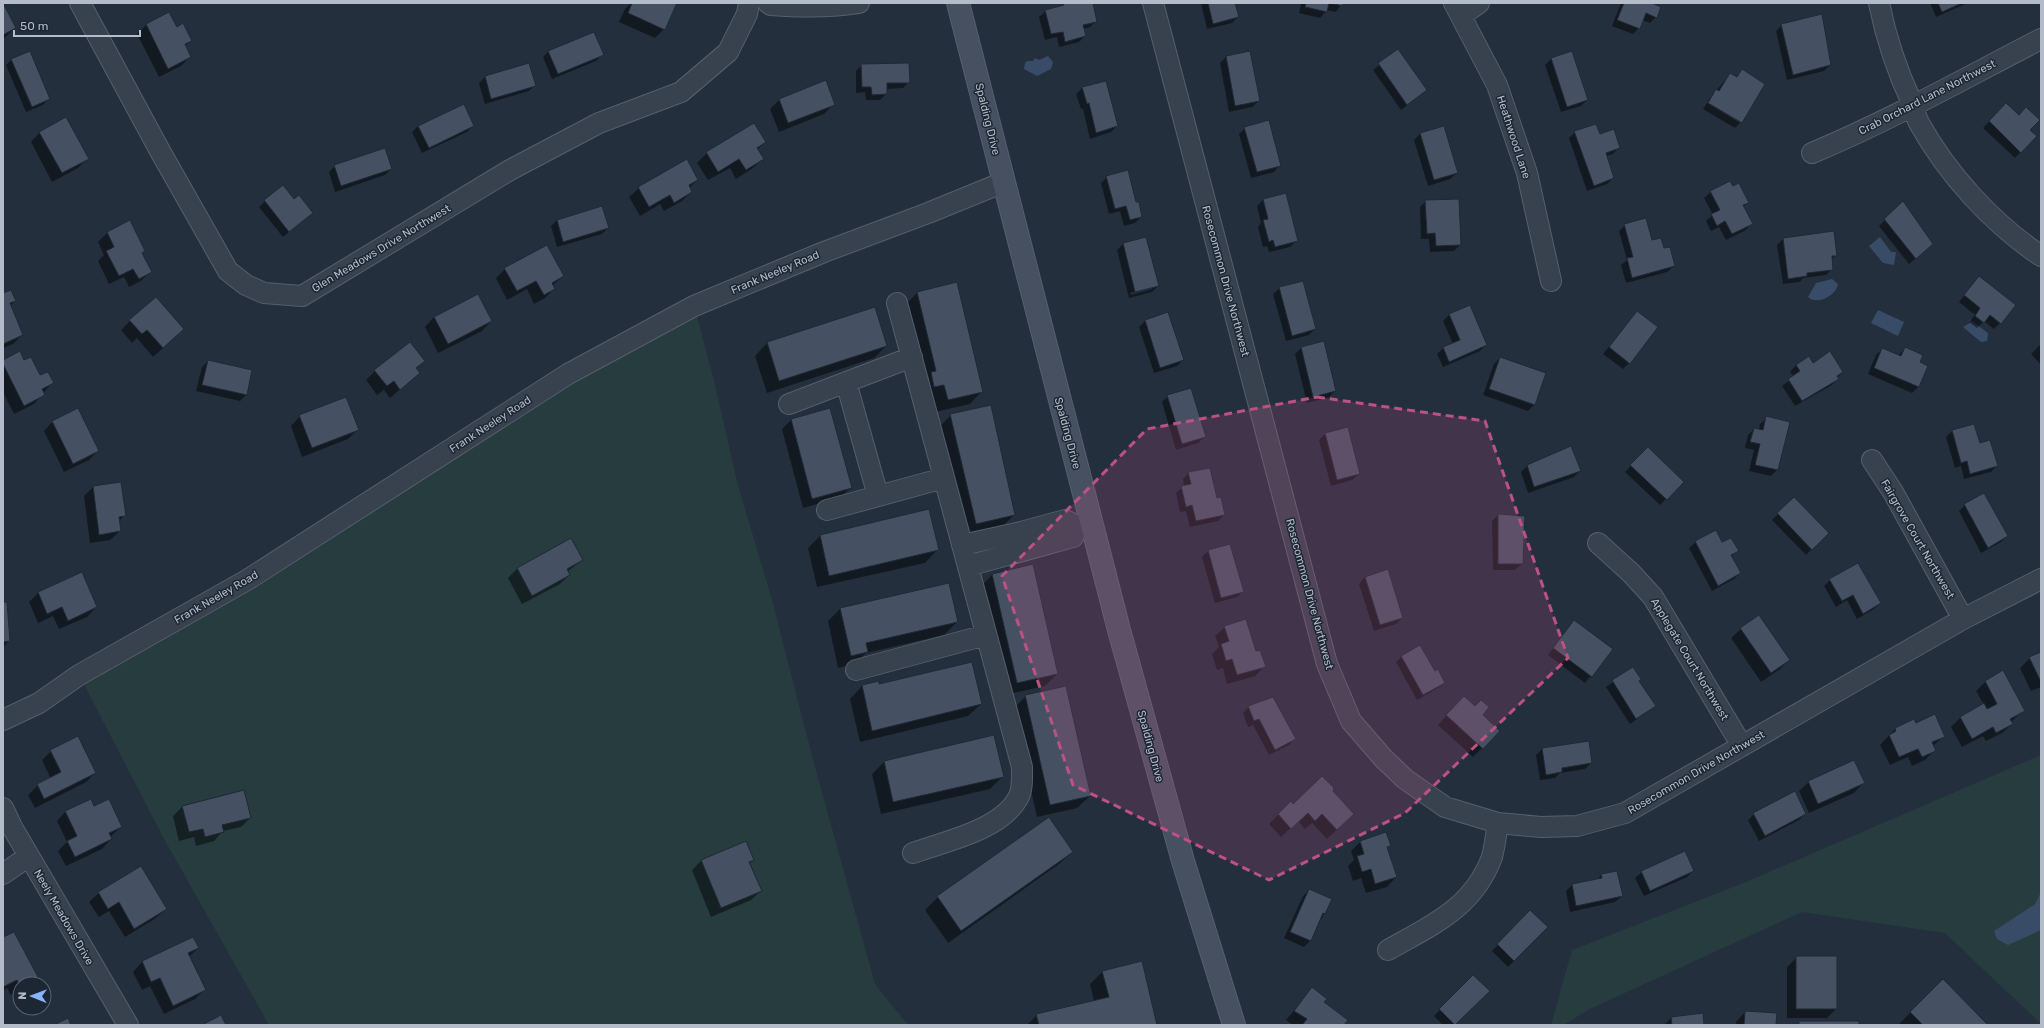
<svg xmlns="http://www.w3.org/2000/svg" width="2044" height="1028" font-family="Rubik,sans-serif">
	<style>
		.green { fill: #263c3f }
		.water { fill: #394c67 }
		.shadow { fill: #0007; fill-rule: evenodd }
		.building { fill: #455162; stroke: #1f2835 }
		.lines { fill: none; stroke-linecap: round; stroke-linejoin: round }
		.street-casing { stroke: #565f6c; stroke-width: 22 }
		.secondary-casing { stroke: #565f6c; stroke-width: 24 }
		.street { stroke: #38414e; stroke-width: 20 }
		.secondary { stroke: #465061; stroke-width: 22 }
		.marked { fill: #bd5182; fill-opacity: 0.2; stroke: #bd5182; stroke-width: 3; stroke-dasharray: 8 5; stroke-linejoin: round }
		.labels { text-anchor: middle; stroke-width: 3; stroke-linejoin: round; paint-order: stroke }
		.street-label { font-size: 11px; fill: #b4bcc9; stroke: #1d2633 }
	</style>
	<rect width="100%" height="100%" fill="#242f3e"/>
	<path class="green" d="M694,306L714,380L737,482L772,600L815,767L875,984L908,1025H269L163,837L79,675Z
		M2041,755V1024L1945,933L1802,912L1592,1008L1563,1025H1551L1572,950L1746,882Z"/>
	<path class="water" d="M1048,56L1053,62L1051,69L1037,76L1024,69L1025,63L1027,61H1033L1035,58L1039,60Z
		M1880,237L1891,252H1896L1894,265L1883,263L1869,246Z
		M1832,279L1838,284C1837,295 1817,306 1808,297L1816,283Z
		M1878,310L1904,322L1898,336L1871,323Z
		M1969,319L1988,333L1987,341L1981,342L1963,327L1970,323Z
		M2041,892V930L2008,945L1997,939L1994,931L2035,904Z"/>
	<path class="shadow" d="M631,3H676L664,29L655,38L619,22L625,9Z
		M1070,3H1092L1096,21L1090,27L1083,29L1085,36L1079,42L1059,47L1057,37L1045,40L1039,17L1046,11Z
		M1201,3H1234L1238,17L1232,23L1207,29Z
		M1296,3H1342L1336,12L1327,10L1320,18L1299,13L1301,4Z
		M1621,3H1651L1656,17L1650,23L1642,20L1639,28L1633,34L1612,26Z
		M1930,3H1968L1936,17Z
		M3,4L15,28L3,39Z
		M169,13L177,28L191,40L185,46L190,57L181,66L159,77L137,34L146,25Z
		M1782,25L1830,65L1824,71L1787,80L1776,31Z
		M1398,50L1426,90L1401,110L1373,70Z
		M549,51L602,55L596,61L552,79L543,57Z
		M1226,57L1259,101L1252,107L1229,112L1220,63Z
		M12,59L49,98L43,105L26,112L6,65Z
		M1551,59L1587,100L1581,106L1561,112L1545,65Z
		M862,65L909,82L903,88L886,89V94L880,100H866L865,92L856,93V71Z
		M1742,71L1764,84L1741,122L1708,101L1730,74L1736,77Z
		M485,77L535,85L529,91L485,104L479,83Z
		M1082,88L1117,126L1111,132L1090,139L1083,109H1081L1076,94Z
		M779,100L834,104L824,114L779,132L770,109Z
		M1707,103L1740,123L1735,128L1703,109Z
		M2006,104L2035,136L2015,158L1983,128Z
		M754,124L765,142L757,150L762,159L753,168L736,179L730,168L708,180L697,163L707,153Z
		M418,126H473L467,132L422,153L412,132Z
		M1245,128L1280,165L1274,172L1251,178L1239,134Z
		M40,132L87,159L78,168L52,182L31,142Z
		M1575,132L1599,135L1619,147L1613,154L1606,156L1613,178L1607,184L1587,191L1569,138Z
		M1420,134L1457,173L1450,179L1428,186L1414,140Z
		M335,166L391,169L385,175L335,192L329,172Z
		M1107,177L1135,204L1141,217L1135,223L1124,226L1120,211L1109,214L1101,183Z
		M697,180L689,188L691,192L682,201L664,211L660,204L640,216L629,197L639,188Z
		M1732,188L1748,202L1743,207L1752,223L1746,230L1726,240L1719,227L1711,231L1706,221L1713,215L1704,198L1711,192Z
		M1285,195L1297,240L1290,247L1269,252L1267,246L1263,247L1258,227L1261,223L1257,206L1263,200Z
		M265,201H294L312,213L283,237L259,207Z
		M1426,201L1460,245L1454,251L1430,252L1429,239H1421L1420,207Z
		M557,220L608,228L602,234L557,247L551,226Z
		M1885,220L1926,249L1909,264L1879,226Z
		M130,222L144,251L141,254L150,272L141,281L129,287L124,277L109,284L98,261L104,255L98,242L107,233Z
		M1625,225L1663,250L1674,266L1667,272L1626,283L1621,265L1627,260L1619,231Z
		M1145,238L1158,286L1152,292L1129,298L1117,250L1123,244ZM1152,287V289L1131,295L1130,293Z
		M1783,239L1836,255L1831,260L1832,269L1826,275L1803,278L1800,282L1783,284L1777,245Z
		M505,269L563,276L552,286L554,289L545,298L534,304L527,289L507,300L496,278Z
		M1973,284L2000,323L1994,329L1984,321L1977,328L1969,322L1975,315L1959,302Z
		M1280,288L1315,329L1309,335L1286,341L1273,294Z
		M917,293L982,391L970,404L935,412L905,305Z
		M3,294L15,301L10,306L22,335L13,344L3,348Z
		M1470,307L1486,345L1480,351L1443,367L1437,354L1443,348L1453,344L1443,321L1449,315Z
		M1637,312L1629,363L1623,369L1603,354Z
		M1168,313L1183,360L1177,366L1154,373L1139,327L1145,321Z
		M434,317L491,321L482,331L438,353L425,327Z
		M130,321L174,338L153,357L137,338L132,343L121,330Z
		M767,343L886,346L874,358L767,393L755,356Z
		M2041,344V365L2031,354Z
		M1301,348L1335,391L1329,397L1307,403L1295,354Z
		M1905,348L1919,363L1927,367L1918,387L1912,393L1868,374L1876,355L1882,349L1898,356Z
		M1500,358L1545,374L1534,405L1528,411L1483,395L1494,364Z
		M3,361L24,362L40,377L52,383L34,404L14,414L3,392Z
		M208,361L246,395L240,401L196,391L202,367Z
		M424,361L416,369L419,373L390,398L384,390L377,395L366,380L375,371Z
		M1813,364L1842,372L1832,385L1795,406L1782,386L1794,377L1790,372L1796,365Z
		M1168,396L1204,437L1198,443L1176,450L1162,402Z
		M829,410L850,488L841,497L803,508L782,429L791,420Z
		M951,415L1014,515L1001,528L964,536L938,428Z
		M300,416L358,429L348,439L302,457L291,426Z
		M1767,418L1789,423L1777,470L1771,476L1749,471L1754,450L1745,448L1748,435L1754,429L1759,430L1760,424Z
		M53,421L98,451L89,460L64,472L44,431Z
		M1952,431L1997,465L1991,472L1964,479L1961,466L1955,468L1946,437Z
		M1325,434L1359,474L1352,480L1331,486L1319,440Z
		M1648,448L1683,482L1660,505L1625,472Z
		M1527,466L1580,471L1574,477L1528,493L1521,472Z
		M1189,473L1216,499L1224,515L1218,521L1190,527L1186,511L1180,512L1176,493L1184,486L1183,479Z
		M93,487L124,516L118,522L120,531L110,540L90,543L84,496Z
		M1984,494L2007,536L2001,542L1981,553L1959,511L1965,505Z
		M1794,498L1828,533L1806,555L1772,520Z
		M928,510L937,550L925,563L817,587L808,548L820,536Z
		M1498,515L1522,564L1515,570H1493L1492,521Z
		M1716,531L1722,544L1737,550L1731,557L1740,573L1734,579L1712,591L1689,548L1696,542Z
		M571,540L582,560L567,572L569,575L560,584L522,604L508,578L517,569Z
		M1229,545L1243,591L1237,597L1215,603L1202,557L1208,551Z
		M81,573L96,607L87,617L59,629L53,616L38,623L29,602L38,593Z
		M992,575L1057,674L1045,686L1005,695L980,587Z
		M1365,577L1402,618L1396,624L1374,631L1359,584Z
		M1830,580L1880,603L1874,609L1857,619L1847,600L1836,607L1824,586Z
		M3,603L9,641L3,647Z
		M840,609L957,622L944,635L866,653L855,664L838,668L828,621Z
		M1759,616L1789,660L1780,669L1761,682L1731,638L1741,629Z
		M1574,621L1612,649L1585,683L1548,655Z
		M1225,627L1256,652L1265,666L1255,676L1227,684L1223,668L1217,670L1212,654L1219,647L1215,636Z
		M2041,653V687L2031,691L2020,668L2030,658Z
		M1402,656L1435,673L1444,682L1438,688L1417,700L1396,662Z
		M1633,668L1638,681L1655,706L1630,724L1606,687Z
		M2003,672L2024,710L2011,722L2012,724L2002,733L1986,741L1983,736L1962,747L1951,727L1960,718L1984,705L1976,691L1985,682Z
		M879,685L981,704L968,716L860,742L850,699L862,686Z
		M1026,696L1090,796L1077,808L1037,817L1013,709Z
		M1455,706L1481,715L1482,748L1473,757L1438,725Z
		M1249,707L1295,738L1289,745L1269,755L1253,725L1248,727L1243,713Z
		M1914,720L1915,724L1944,736L1932,747L1934,751L1925,760L1912,766L1908,757L1890,765L1880,745L1895,729Z
		M1542,749L1591,763L1585,769L1560,773L1555,778L1540,780L1536,755Z
		M51,751L95,773L86,782L35,808L28,795L38,785L51,779L42,760Z
		M884,762L1003,776L990,789L881,814L872,774Z
		M1809,782L1863,783L1854,793L1809,813L1799,791Z
		M1332,791L1353,814L1327,839L1312,823L1305,829L1298,821L1281,837L1269,824L1291,802L1293,805Z
		M94,807L121,827L110,837L111,839L102,849L66,866L58,851L67,842L57,821L66,811Z
		M182,807L250,818L241,827L223,831L214,841L196,846L194,837L179,841L173,816Z
		M1754,814H1805L1799,820L1759,841L1748,820Z
		M1049,819L1072,852L1059,864L948,943L925,910L938,897Z
		M1361,841L1389,846L1387,848L1396,877L1387,887L1366,893L1361,878L1353,881L1348,866L1354,860L1351,851Z
		M745,842L753,860L749,864L761,891L751,900L711,917L692,870L701,861Z
		M1693,871L1687,877L1644,896L1635,878L1642,872Z
		M1616,872L1622,896L1615,902L1570,912L1566,891L1572,885L1597,880L1601,875Z
		M1309,890L1331,900L1310,941L1304,947L1284,938L1303,896Z
		M99,893L166,909L156,918L125,937L109,911L99,917L89,902Z
		M1530,911L1547,927L1508,967L1492,951Z
		M193,938L198,948L189,957L204,990L195,999L164,1014L150,986L142,990L133,972L142,962Z
		M3,939L37,977L30,984H20V990L11,995L7,988L3,991Z
		M1797,957L1836,1009L1827,1018H1787V967Z
		M1103,971L1156,1025H1027L1037,1015L1094,1001L1090,984Z
		M1473,976L1488,991L1455,1025H1443L1434,1016Z
		M1943,980L1986,1025H1898Z
		M1312,989L1323,1002L1343,1025H1293L1286,1020Z
		M1745,1012L1775,1025H1736V1022Z
		M1671,1018L1703,1025H1664Z"/>
	<path class="building" d="M3,3L16,28L3,35Z
		M632,3H677L665,30L628,13Z
		M1063,3H1093L1097,22L1083,25L1086,36L1065,42L1063,32L1051,34L1045,10L1064,5Z
		M1208,3H1235L1239,17L1213,24Z
		M1306,3H1343V6L1329,3L1327,12L1305,7Z
		M1624,3H1652L1661,7L1657,18L1646,13L1640,29L1617,20Z
		M1938,3H1962L1942,12Z
		M169,12L177,27L183,23L192,41L185,44L191,57L168,69L146,24Z
		M1822,14L1831,65L1793,75L1781,24Z
		M594,32L604,55L558,74L548,51Z
		M1398,49L1427,90L1407,105L1378,63Z
		M30,51L50,99L32,107L11,59Z
		M1250,51L1260,101L1235,106L1226,56Z
		M1572,51L1588,100L1567,107L1551,58Z
		M529,63L536,86L491,99L485,76Z
		M909,63L910,83H887V94L872,95L871,87H862L861,64Z
		M1742,69L1765,84L1742,123L1708,103L1716,89L1719,91L1730,73L1737,77Z
		M826,80L835,105L788,123L779,99Z
		M1106,81L1118,126L1096,133L1089,103L1087,104L1082,87Z
		M2006,103L2019,115L2026,107L2040,120L2030,130L2037,136L2021,153L1989,121Z
		M464,104L474,126L429,148L418,126Z
		M66,117L89,159L62,173L39,132Z
		M1269,120L1281,166L1257,172L1244,127Z
		M754,123L766,142L757,148L764,159L746,170L739,159L718,172L706,152Z
		M1596,124L1600,134L1614,129L1620,148L1606,153L1614,178L1594,186L1574,131Z
		M1444,126L1458,173L1434,180L1420,133Z
		M385,148L392,169L341,186L334,165Z
		M687,159L698,180L689,185L692,192L674,203L670,195L649,207L638,187Z
		M1128,170L1136,202H1139L1142,217L1130,220L1126,206L1115,209L1106,176Z
		M1730,181L1733,186L1739,183L1749,203L1743,205L1753,224L1732,234L1725,221L1717,226L1711,214L1720,210L1710,191Z
		M283,185L294,199L299,195L313,213L289,232L264,200Z
		M1286,193L1298,241L1275,247L1273,240L1269,242L1263,220L1268,219L1263,199Z
		M1459,199L1461,245L1436,246L1435,233L1427,234L1425,200Z
		M1903,201L1933,244L1916,259L1884,219Z
		M602,206L609,228L563,242L557,220Z
		M1646,218L1652,240L1661,238L1664,248L1670,247L1675,266L1632,278L1627,258L1633,257L1624,224Z
		M130,220L145,251L142,253L152,272L139,279L133,269L119,276L106,251L114,247L107,232Z
		M1834,231L1837,256H1832L1833,270L1807,273V276L1788,279L1783,238Z
		M1146,237L1159,286L1135,292L1123,243Z
		M547,245L564,276L552,283L555,289L544,295L536,281L517,291L504,268Z
		M1979,276L2016,305L2001,324L1990,315L1984,323L1975,316L1980,308L1964,295Z
		M1303,281L1316,329L1292,336L1279,287Z
		M957,282L983,392L948,400L944,385L934,387L931,372L936,371L917,292Z
		M11,290L16,301L10,303L23,335L3,344V293Z
		M478,294L492,321L448,344L434,317Z
		M156,297L184,329L163,348L147,330L142,334L129,320Z
		M1470,305L1487,345L1449,362L1443,347L1460,340L1449,314Z
		M875,307L887,346L779,381L767,342Z
		M1637,311L1658,327L1630,364L1609,347Z
		M1168,312L1184,360L1160,368L1145,320Z
		M1324,341L1336,391L1313,397L1301,347Z
		M410,342L425,361L416,368L420,373L400,390L394,381L387,386L374,370Z
		M1905,347L1923,355L1920,362L1928,366L1919,387L1874,368L1882,348L1901,356Z
		M20,351L24,360L31,357L40,375L48,372L54,383L42,389L45,395L24,406L3,364V360Z
		M1830,351L1843,372L1837,376L1839,379L1802,401L1788,379L1800,371L1796,365L1809,356L1813,363Z
		M1500,357L1546,373L1535,405L1489,389Z
		M208,360L252,370L247,395L202,385Z
		M1191,388L1206,437L1182,444L1167,395Z
		M346,397L359,430L312,448L299,415Z
		M991,405L1015,515L976,524L950,414Z
		M78,408L99,451L73,464L52,421Z
		M830,408L852,488L812,499L791,419Z
		M1766,416L1790,422L1778,470L1755,465L1760,444L1750,442L1754,428L1763,430Z
		M1974,424L1980,443L1990,440L1998,466L1970,474L1967,461L1961,463L1952,430Z
		M1348,427L1360,474L1337,480L1325,433Z
		M1571,446L1581,471L1534,487L1527,465Z
		M1648,447L1684,482L1667,500L1630,465Z
		M1210,468L1217,498L1221,497L1225,515L1196,521L1192,505L1186,507L1181,486L1191,484L1188,472Z
		M121,482L126,516L119,517L121,531L99,535L93,486Z
		M1984,493L2008,536L1988,548L1964,504Z
		M1794,497L1829,533L1812,550L1777,513Z
		M929,509L939,550L829,576L820,535Z
		M1498,514L1525,516L1523,564H1498Z
		M1716,530L1722,542L1731,538L1739,551L1731,555L1741,573L1718,586L1695,541Z
		M571,538L583,560L567,569L570,575L532,596L517,568Z
		M1230,544L1244,592L1221,598L1208,550Z
		M1858,563L1881,603L1863,614L1853,595L1842,601L1829,579Z
		M1033,564L1058,674L1017,683L992,574Z
		M1388,569L1403,618L1380,625L1365,577Z
		M82,572L97,607L68,621L62,607L47,614L38,592Z
		M949,583L958,622L866,643L868,652L851,656L840,608Z
		M3,602H7L10,641L3,642Z
		M1759,615L1790,660L1771,673L1740,628Z
		M1246,619L1256,651L1260,650L1266,667L1237,675L1232,659L1226,661L1221,644L1229,641L1224,626Z
		M1574,620L1613,649L1592,677L1553,648Z
		M1420,645L1435,671L1438,669L1445,683L1423,695L1401,656Z
		M2041,652V682L2029,657Z
		M972,662L982,704L872,731L862,685L879,681V684Z
		M1633,667L1641,679L1639,681L1656,706L1636,719L1612,680Z
		M2003,670L2025,711L2010,719L2013,724L1996,733L1993,727L1972,739L1960,717L1984,703L1987,709L1997,704L1985,681Z
		M1066,686L1091,796L1050,805L1025,695Z
		M1464,696L1475,706L1481,700L1489,707L1483,715L1500,731L1483,749L1446,715Z
		M1273,697L1296,739L1275,750L1259,719L1254,721L1248,706Z
		M1935,714L1945,737L1932,742L1936,751L1922,757L1918,749L1899,757L1889,735L1896,731L1895,728L1914,719L1916,723Z
		M994,735L1004,777L893,802L884,761Z
		M78,736L96,773L44,799L37,784L61,772L50,750Z
		M1589,741L1592,763L1562,768V772L1546,775L1542,748Z
		M1854,760L1865,783L1818,804L1808,781Z
		M1322,776L1334,788L1333,791L1354,814L1337,830L1322,814L1315,821L1308,813L1291,829L1278,814L1291,801L1293,804Z
		M244,790L251,818L222,825L224,832L205,837L203,829L189,832L182,806Z
		M1795,791L1806,814L1765,836L1753,813Z
		M91,799L94,806L109,799L122,827L109,833L112,839L75,857L67,841L77,836L65,811Z
		M1049,817L1073,852L961,931L937,896Z
		M1386,832L1391,846L1387,847L1397,877L1375,884L1371,869L1362,872L1357,856L1364,854L1360,841Z
		M746,841L754,860L749,862L762,891L721,908L701,860Z
		M1685,851L1694,871L1650,891L1641,871Z
		M141,866L167,909L134,929L119,902L108,909L98,892Z
		M1617,871L1623,896L1576,906L1572,884L1602,878L1601,874Z
		M1309,889L1332,899L1325,914L1323,913L1311,941L1290,932Z
		M1530,910L1548,927L1514,961L1497,944Z
		M14,932L38,977L25,984H20V986L17,980L3,987V937Z
		M193,937L199,948L188,953L206,990L173,1006L160,978L151,982L142,961Z
		M1796,956H1837V1009H1796Z
		M1142,961L1157,1025H1039L1036,1014L1109,997L1102,971Z
		M1473,975L1490,991L1455,1025L1439,1009Z
		M1943,979L1988,1025H1923L1910,1012Z
		M1312,987L1327,999L1324,1002L1348,1020L1344,1025H1302L1307,1019L1294,1011Z
		M1745,1011L1777,1013L1776,1025H1744Z
		M1703,1013L1704,1025H1672L1671,1017Z
		M221,1015L226,1025H202Z
		M68,1018L71,1025H54Z
		M1799,1021H1859V1025H1799Z"/>
	<g class="lines">
		<defs>
			<path id="street" d="M80,3L160,151L228,271L246,285L264,293L302,296L510,170L599,123L681,92L728,52L747,14L749,3
				M768,3L771,5C800,7 830,8 859,3
				M1153,3L1327,664L1351,721L1383,758L1405,779L1445,807L1498,823L1541,827L1577,826L1625,813L1963,619L2041,579
				M1454,3L1497,85L1527,173L1551,281
				M1879,3C1886,38 1897,71 1912,103C1914,110 1916,117 1919,123C1948,175 1992,223 2041,256
				M1462,15L1479,3
				M1812,153C1891,120 1965,78 2041,39
				M897,303L1022,767C1022,776 1023,790 1018,798C1001,830 946,841 913,853
				M846,382L878,496
				M789,404L912,357
				M1872,460L1893,492L1963,619
				M827,510L944,478
				M1598,543L1631,573L1653,597L1742,746
				M962,545L1021,532L1065,520L1078,526
				M968,566L1073,537L1078,526
				M856,670L986,635
				M3,720L39,703L79,675L247,580L568,374L694,306L824,252L928,213L1004,182
				M3,808L12,827L128,1025
				M3,874L29,856
				M1388,950C1432,925 1473,908 1492,857C1495,846 1496,834 1498,823"/>
			<path id="secondary" d="M958,3L1119,630L1183,861L1234,1025"/>
		</defs>
		<use href="#street" class="street-casing"/>
		<use href="#secondary" class="secondary-casing"/>
		<use href="#street" class="street"/>
		<use href="#secondary" class="secondary"/>
	</g>
	<path class="marked" d="M1317,397L1485,421L1568,658L1405,813L1269,880L1073,785L1002,576L1147,429Z"/>
	<g class="labels">
		<g class="street-label">
			<text transform="translate(1927 97) rotate(-27)" y="4">Crab Orchard Lane Northwest</text>
			<text transform="translate(988 119) rotate(76)" y="4">Spalding Drive</text>
			<text transform="translate(1514 137) rotate(72)" y="4">Heathwood Lane</text>
			<text transform="translate(381 248) rotate(-31)" y="4">Glen Meadows Drive Northwest</text>
			<text transform="translate(775 272) rotate(-23)" y="4">Frank Neeley Road</text>
			<text transform="translate(1226 281) rotate(75)" y="4">Rosecommon Drive Northwest</text>
			<text transform="translate(490 424) rotate(-33)" y="4">Frank Neeley Road</text>
			<text transform="translate(1068 433) rotate(75)" y="4">Spalding Drive</text>
			<text transform="translate(1918 539) rotate(60)" y="4">Fairgrove Court Northwest</text>
			<text transform="translate(1310 594) rotate(75)" y="4">Rosecommon Drive Northwest</text>
			<text transform="translate(216 597) rotate(-30)" y="4">Frank Neeley Road</text>
			<text transform="translate(1690 659) rotate(59)" y="4">Applegate Court Northwest</text>
			<text transform="translate(1151 746) rotate(75)" y="4">Spalding Drive</text>
			<text transform="translate(1696 772) rotate(-30)" y="4">Rosecommon Drive Northwest</text>
			<text transform="translate(64 917) rotate(60)" y="4">Neely Meadows Drive</text>
		</g>
	</g>
	<rect width="2044" height="1028" fill="none" stroke="#b4bcc9" stroke-width="8"/>
	<g transform="translate(32 996) rotate(271)"><circle r="19" fill="#1d2633" stroke="#59626f"/>
	<path d="M0-3L7 15L0 10L-7 15Z" fill="#8ab4f8"/>
	<text y="-6" font-size="11" font-weight="bold" text-anchor="middle" fill="#b4bcc9">N</text>
	</g>
	<path d="M14 30v6h126v-6" fill="none" stroke="#b4bcc9" stroke-width="2"/>
	<text x="20" y="30" font-size="12" fill="#b4bcc9" stroke="#1d2633" stroke-width="3" paint-order="stroke">50 m</text>
</svg>
